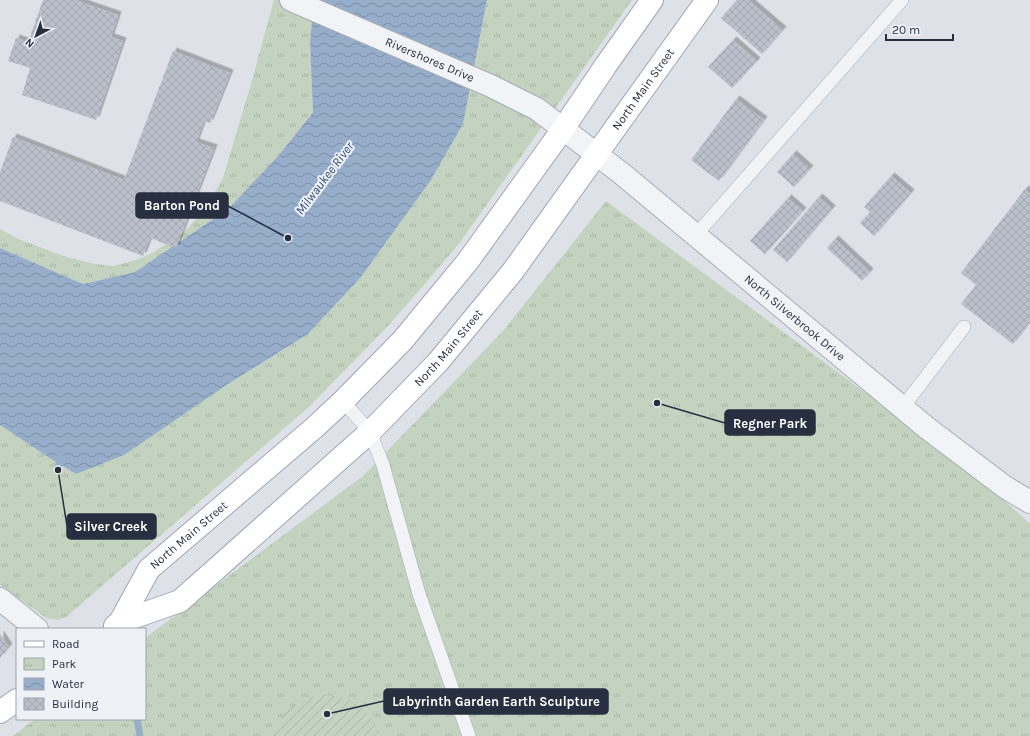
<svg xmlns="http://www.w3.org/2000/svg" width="1030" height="736" font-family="Karla,sans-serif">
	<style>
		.park { fill: url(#park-tufts) }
		.garden { fill: url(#garden-furrows) }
		.water { fill: url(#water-waves) }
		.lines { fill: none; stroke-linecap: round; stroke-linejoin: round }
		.stream { stroke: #97aeca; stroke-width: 7 }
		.building { fill: url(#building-cross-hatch); filter: url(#shadow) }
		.lane-casing { stroke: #a7acb6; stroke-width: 14 }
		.street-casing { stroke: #a7acb6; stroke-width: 24 }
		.primary-casing { stroke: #9da5b4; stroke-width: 24 }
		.lane { stroke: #f1f3f6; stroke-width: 13 }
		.street { stroke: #f1f3f6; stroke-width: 22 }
		.primary { stroke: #fff; stroke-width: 22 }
		.labels { text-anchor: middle; stroke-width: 4; stroke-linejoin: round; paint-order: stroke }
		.street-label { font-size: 12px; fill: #272f40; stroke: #eef1f6 }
		.water-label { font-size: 13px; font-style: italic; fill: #2f4b75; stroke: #eef1f6 }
		.leader { fill: none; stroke: #272f40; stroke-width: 1.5 }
		.callout-dot { fill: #272f40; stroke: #eef1f6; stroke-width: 1.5 }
		.callout { fill: #272f40; stroke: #272f40; stroke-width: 1.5 }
		.callout-label { font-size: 13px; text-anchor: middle; font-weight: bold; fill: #fff }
	</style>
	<defs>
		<pattern id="park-tufts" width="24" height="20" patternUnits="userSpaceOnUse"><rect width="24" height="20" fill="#c3d3bf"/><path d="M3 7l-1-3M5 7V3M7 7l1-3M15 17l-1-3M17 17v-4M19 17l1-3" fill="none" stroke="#a8b5a5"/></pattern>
		<pattern id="garden-furrows" width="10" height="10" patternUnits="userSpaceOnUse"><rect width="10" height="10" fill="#c3d3bf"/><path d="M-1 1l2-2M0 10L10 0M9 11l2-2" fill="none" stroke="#a8b5a5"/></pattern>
		<pattern id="water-waves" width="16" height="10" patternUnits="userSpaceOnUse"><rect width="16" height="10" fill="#97aeca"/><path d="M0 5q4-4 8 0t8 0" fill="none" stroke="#7b8ea5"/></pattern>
		<pattern id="building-cross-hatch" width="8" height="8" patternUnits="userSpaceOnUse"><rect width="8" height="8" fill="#bbc0cb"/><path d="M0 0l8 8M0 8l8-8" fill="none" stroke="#a1a5af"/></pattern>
		<filter id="shadow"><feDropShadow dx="3.5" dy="-3.5" stdDeviation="0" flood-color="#0004"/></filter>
	</defs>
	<rect width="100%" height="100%" fill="#dee2e8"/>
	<path class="park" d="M274,0H314L310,41L313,111L279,155L228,209L135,272L83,284L0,248V229L16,238L63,256L95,264L113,266L136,260L154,252L184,232L201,214L222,181L251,84Z
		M487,0H632L461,241L430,278L388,326L310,406L66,617L58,620L46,618L0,585V425L48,457L76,474L228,384L308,334L361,277L431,180L463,124Z
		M606,201L977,475L1030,524V736H13L35,719H145V638L363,476L503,331Z"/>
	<path class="garden" d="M325,695C331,696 339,696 344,698C364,704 373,718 381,736H273C279,720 289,705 306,699C312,696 319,696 325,695Z"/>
	<path class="water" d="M314,0H487L463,124L431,180L361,277L308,334L228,384L124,455L76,474L48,457L0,425V248L83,284L135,272L228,209L279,155L313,112L310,41Z"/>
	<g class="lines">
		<path class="stream" d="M58,470L60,456
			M137,719L140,736"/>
	</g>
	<path class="building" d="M43,0H75L118,15L111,37L123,41L96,120L22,95L30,68L8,61L16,38L28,42Z
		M737,0H748L783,30L762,54L721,18Z
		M733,40L757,61L732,88L708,67Z
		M173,51L230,73L210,123L204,121L196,142L214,148L176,248L150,238L143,256L0,201V172L13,137L124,180Z
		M736,99L764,120L719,181L691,160Z
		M793,154L810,169L794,187L777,172Z
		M891,176L911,193L874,236L860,223L870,212L864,207Z
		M1025,189L1030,194V324L1029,323L1013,344L961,304L976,285L961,273Z
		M819,197L832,209L787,262L773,250Z
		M788,198L803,211L765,254L750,241Z
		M835,239L870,272L862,281L827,248Z
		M0,634L9,647L0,658Z"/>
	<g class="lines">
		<defs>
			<path id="lane" d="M696,235L902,0
				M343,401L370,432L383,465L419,594L469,736
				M903,407L964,327"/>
			<g id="street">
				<path id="s1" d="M291,0L491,86L537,109L621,173L927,428L1005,487L1030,502"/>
				<path d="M0,599L37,629"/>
			</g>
			<g id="primary">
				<path id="s2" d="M120,622L180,601L370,432L438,362L513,271L707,0"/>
				<path id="s3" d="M115,626L120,622L149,569L314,428L343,401L402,341L468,261L563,129L606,65L652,0"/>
				<path d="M0,712L17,700"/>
			</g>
		</defs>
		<use href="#lane" class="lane-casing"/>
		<use href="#street" class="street-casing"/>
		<use href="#primary" class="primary-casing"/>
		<use href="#lane" class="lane"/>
		<use href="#street" class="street"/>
		<use href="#primary" class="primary"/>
	</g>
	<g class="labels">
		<g class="street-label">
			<text dy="4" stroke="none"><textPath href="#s1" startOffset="151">Rivershores Drive</textPath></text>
			<text dy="4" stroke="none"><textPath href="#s2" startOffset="757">North Main Street</textPath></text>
			<text dy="4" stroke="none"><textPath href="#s1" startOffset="601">North Silverbrook Drive</textPath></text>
			<text dy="4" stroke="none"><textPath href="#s2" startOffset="433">North Main Street</textPath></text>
			<text dy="4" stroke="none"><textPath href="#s3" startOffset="119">North Main Street</textPath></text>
		</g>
		<g class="water-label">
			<text transform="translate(324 178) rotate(-53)" y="5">Milwaukee River</text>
		</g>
	</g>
	<path class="leader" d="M288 238L228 206M657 403L725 423M58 470L67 526M327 714L384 701"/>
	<g class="callout-dot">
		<circle cx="288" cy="238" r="4"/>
		<circle cx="657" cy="403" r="4"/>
		<circle cx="58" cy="470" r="4"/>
		<circle cx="327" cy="714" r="4"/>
	</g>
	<g class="callout">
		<rect x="136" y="193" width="92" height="25" rx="4"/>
		<rect x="725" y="410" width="90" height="25" rx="4"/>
		<rect x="67" y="514" width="89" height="25" rx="4"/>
		<rect x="384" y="689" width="224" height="25" rx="4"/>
	</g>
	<g class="callout-label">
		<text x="182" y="210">Barton Pond</text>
		<text x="770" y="428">Regner Park</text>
		<text x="111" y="531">Silver Creek</text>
		<text x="496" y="706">Labyrinth Garden Earth Sculpture</text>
	</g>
	<rect x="16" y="628" width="130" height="92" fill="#eef1f6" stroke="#9ea3ad"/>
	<rect x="24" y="641" width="20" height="6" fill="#ffffff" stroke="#9ea3ad"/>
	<text x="52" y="648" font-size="12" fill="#272f40">Road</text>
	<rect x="24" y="658" width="20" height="12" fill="url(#park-tufts)" stroke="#9ea3ad"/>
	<text x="52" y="668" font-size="12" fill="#272f40">Park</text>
	<rect x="24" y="678" width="20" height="12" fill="url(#water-waves)" stroke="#9ea3ad"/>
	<text x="52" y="688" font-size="12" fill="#272f40">Water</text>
	<rect x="24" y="698" width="20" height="12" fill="url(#building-cross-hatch)" stroke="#9ea3ad"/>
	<text x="52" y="708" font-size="12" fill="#272f40">Building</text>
	<g transform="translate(36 36) rotate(221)" stroke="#eef1f6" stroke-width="3" paint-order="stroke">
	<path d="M0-3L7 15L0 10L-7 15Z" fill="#272f40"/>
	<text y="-6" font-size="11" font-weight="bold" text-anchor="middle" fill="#272f40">N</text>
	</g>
	<path d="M886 34v6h67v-6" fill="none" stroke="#272f40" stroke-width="2"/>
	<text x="892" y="34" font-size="12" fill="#272f40" stroke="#eef1f6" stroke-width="3" paint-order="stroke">20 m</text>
</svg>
